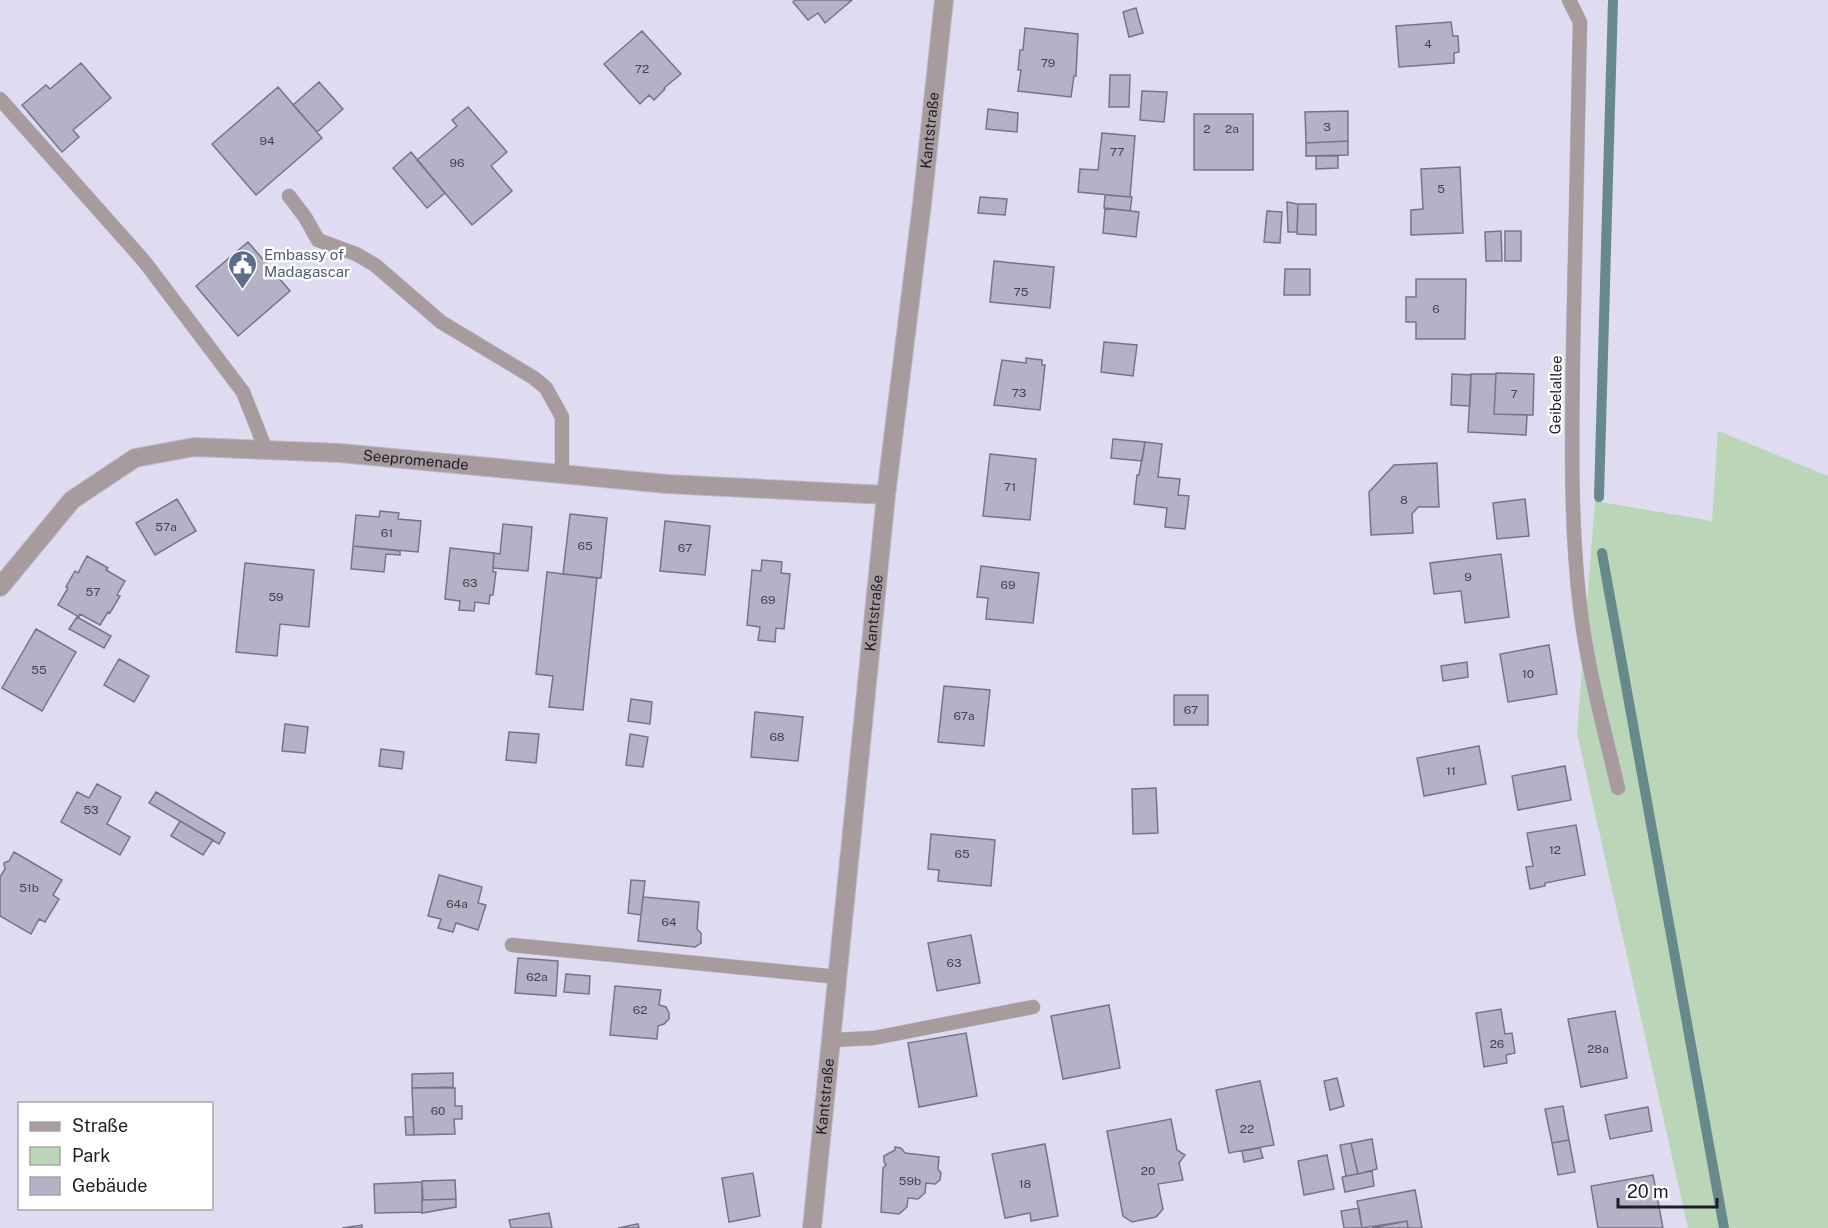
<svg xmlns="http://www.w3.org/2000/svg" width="1828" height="1228" font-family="'Public Sans',sans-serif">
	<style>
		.green { fill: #bbd5b9 }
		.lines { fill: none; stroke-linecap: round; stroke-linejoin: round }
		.stream { stroke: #68898c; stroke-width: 10 }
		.building { fill: #b5b1c6; stroke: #787488; stroke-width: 1.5 }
		.service-casing { stroke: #bcb9cc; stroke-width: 15 }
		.minor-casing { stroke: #bcb9cc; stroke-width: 20 }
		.service { stroke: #a79b9d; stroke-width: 14 }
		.minor { stroke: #a79b9d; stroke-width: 18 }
		.labels { text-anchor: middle; stroke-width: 5; stroke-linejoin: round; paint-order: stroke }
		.number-label { font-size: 12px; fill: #44424e }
		.street-label { font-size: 15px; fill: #1f1d26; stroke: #fff }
		.service-label { font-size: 15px; fill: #4e5e75; stroke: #fff; text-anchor: start }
	</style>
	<rect width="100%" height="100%" fill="#dfdbf1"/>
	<path class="green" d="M1718,431L1828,476V1228H1688L1577,733L1595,501L1712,521Z"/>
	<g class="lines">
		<path class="stream" d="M1599,497L1613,0
			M1602,553L1724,1228"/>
	</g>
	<path class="building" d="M795,0H852L825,23L818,13L808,20L793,2Z
		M1136,8L1143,33L1129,37L1123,12Z
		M1451,22L1453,36H1458L1459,52L1454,53V63L1399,67L1396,26Z
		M1025,28L1078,34L1076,76H1074L1071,97L1018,91L1021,70H1018L1020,50H1023Z
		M642,31L681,74L664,88L665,89L654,100L649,95L640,104L604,64Z
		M81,63L111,98L73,130L79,137L62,152L22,105L46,85L50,89Z
		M1110,75H1130L1129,107H1109Z
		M319,82L343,109L317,132L293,105Z
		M278,87L322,138L256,195L212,144Z
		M1142,91L1167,92L1164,122L1140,120Z
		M468,107L507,152L491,166L512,191L472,225L417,160L457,126L452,120Z
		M988,109L1018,113L1017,132L986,129Z
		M1348,111V141L1306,143L1305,112Z
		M1194,114H1253V170H1194Z
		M1102,133L1135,136L1130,197L1078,192L1080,169L1098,170Z
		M1348,141V155L1306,156V143Z
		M411,152L445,193L427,208L393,168Z
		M1316,156H1338V168L1316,169Z
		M1460,167L1463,233L1411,235V210L1423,209L1421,169Z
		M1105,195L1132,197L1130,211L1104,208Z
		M980,197L1007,199L1005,215L978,213Z
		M1287,202L1298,204L1297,232H1288Z
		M1298,204H1316V235L1297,234Z
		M1105,208L1139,212L1136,237L1103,233Z
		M1267,211L1282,212L1280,243L1264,242Z
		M1501,231L1502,261H1486L1485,232Z
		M1505,231H1521V261H1505Z
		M248,242L290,291L238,336L196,286Z
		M994,261L1054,267L1050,308L990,302Z
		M1285,269H1310V295H1284Z
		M1416,279H1466L1465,339H1416V322H1406V297H1416Z
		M1104,342L1137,345L1133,376L1101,372Z
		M1026,358L1042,360V365H1045L1040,410L994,405L1002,360L1026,363Z
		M1496,373L1534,374L1533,415L1494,414Z
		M1452,374L1471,375L1470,406L1451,405Z
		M1471,374H1496L1494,414L1527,415L1526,435L1468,432Z
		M1113,439L1145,442L1142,461L1111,458Z
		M1145,442L1162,444L1158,477L1180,479L1178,495L1189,496L1185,529L1165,527L1167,508L1134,504L1137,475H1139Z
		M990,454L1036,459L1030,520L983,516Z
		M1437,463L1439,507H1418L1412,514L1413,533L1371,535L1369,492L1394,465Z
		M177,499L196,531L155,555L136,523Z
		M1525,499L1529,536L1497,539L1493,503Z
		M380,511L399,513L398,519L421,521L418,552L353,546L356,515L379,517Z
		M570,514L607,518L601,578L563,574Z
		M665,521L710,526L705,575L660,571Z
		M503,524L532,527L528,571L493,568L494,553L500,554Z
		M353,546L400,551V555L386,554L384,572L353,569H351Z
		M450,548L494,553L493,572H496L493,595H490L489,604L475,602L474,611L459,610L460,601L445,599Z
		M1501,554L1509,617L1465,623L1461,591L1434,594L1430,563Z
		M87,556L108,568L106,570L125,581L117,595L120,596L110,613L108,612L100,625L80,614L79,617L58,605L68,588L66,587L75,571L78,573Z
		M762,560L782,562L781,573L790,574L784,629L776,628L775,642L758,640L760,627L747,625L752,570L761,571Z
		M245,563L314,570L309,627L280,624L277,656L236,652Z
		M981,566L1039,573L1033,623L986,619L988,598L977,597Z
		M547,572L597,578L583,710L549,707L553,676L536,674Z
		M77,617L111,636L104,648L69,629Z
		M36,629L76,652L42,711L2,688Z
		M1549,645L1557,694L1508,702L1500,654Z
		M119,659L149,676L134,702L104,685Z
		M1467,662L1468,677L1443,681L1441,666Z
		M944,686L990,690L984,746L938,742Z
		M1174,695H1208V725H1174Z
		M631,699L652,702L650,724L628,721Z
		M755,712L803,717L798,761L751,757Z
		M285,724L308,727L305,753L282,751Z
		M509,732L539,734L536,763L506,760Z
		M630,734L648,737L643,767L626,765Z
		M1479,746L1486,784L1424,796L1417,758Z
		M381,749L404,752L402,769L379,766Z
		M1565,766L1571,800L1518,810L1512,776Z
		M97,784L121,797L107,824L130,837L120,855L61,822L77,792L89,798Z
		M1156,788L1158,833L1133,834L1132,789Z
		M156,792L225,833L219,844L149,803Z
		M180,821L213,840L203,855L171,836Z
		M1576,825L1585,875L1545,883V886L1530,889L1526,867L1533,866L1527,833Z
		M931,834L995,840L991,886L938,881L939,870L928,869Z
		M14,852L62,880L53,895L59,899L45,922L39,919L31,934L0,916V877L5,869L4,863L9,861Z
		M439,875L482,887L478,903L486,905L478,930L456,923L453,932L438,928L441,919L428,916Z
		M631,880L645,881L641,915L628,913Z
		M643,897L699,902L697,929L701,933V943L695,947L638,941Z
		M971,935L980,983L937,991L928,943Z
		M518,958L558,961L556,996L515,993Z
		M566,974L590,976L589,994L564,992Z
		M615,986L661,990L659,1005L666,1007L669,1013V1019L664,1024L658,1026L657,1039L610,1035Z
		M1109,1005L1120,1068L1063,1079L1051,1016Z
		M1501,1009L1505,1034L1512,1033L1515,1053L1506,1055L1507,1063L1484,1067L1476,1013Z
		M1615,1011L1627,1078L1581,1087L1568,1019Z
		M966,1033L977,1096L919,1107L908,1043Z
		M453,1073V1087L412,1088V1074Z
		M1337,1078L1344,1106L1330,1110L1324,1081Z
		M1260,1081L1274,1145L1229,1153L1216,1090Z
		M412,1088H455V1106H462V1119H454L455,1134L414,1135Z
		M1563,1106L1569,1140L1552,1143L1545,1109Z
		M1648,1107L1652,1131L1610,1139L1605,1115Z
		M405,1117H413L414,1135H406Z
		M1171,1119L1177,1150L1185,1155L1179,1163L1183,1180L1158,1184L1163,1209L1156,1217L1132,1222L1123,1216L1107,1131Z
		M1372,1139L1377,1169L1358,1174L1351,1143Z
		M1569,1140L1575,1172L1558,1175L1552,1143Z
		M1351,1143L1358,1174L1346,1176L1340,1145Z
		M1045,1144L1058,1216L1031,1221L1030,1213L1005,1218L992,1154Z
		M895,1147L901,1148L905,1153L939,1157L938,1169L941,1173L940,1180L935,1184L926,1183L925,1193L918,1199L908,1198L907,1207L899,1214L881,1212L883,1168L886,1165L884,1162V1156L895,1150Z
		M1260,1148L1263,1158L1244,1162L1242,1151Z
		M1327,1155L1334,1189L1304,1195L1298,1161Z
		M1372,1171L1374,1186L1345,1192L1342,1177Z
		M753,1173L760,1216L729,1222L722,1178Z
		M1653,1175L1663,1228H1598L1591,1186Z
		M455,1180L456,1199L423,1200L422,1181Z
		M422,1182V1212L375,1213L374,1184Z
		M1415,1190L1422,1228H1408L1407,1221L1362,1228L1357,1201Z
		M456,1199V1207L422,1213V1200Z
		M1359,1208L1362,1228H1344L1341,1211Z
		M549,1213L552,1228H511L509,1220Z
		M1407,1221L1408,1228H1372Z
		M638,1224L639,1228H618Z
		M362,1225V1228H342Z"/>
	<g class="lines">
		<defs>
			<path id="service" d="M1569,0L1580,22C1577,133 1575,243 1573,353C1572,438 1570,522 1580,606C1587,668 1604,728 1618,788
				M0,99L144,261L243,392L266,450
				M289,196L305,217L318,240L356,254L375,265L441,322L534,378L546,388L562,417V474
				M512,945L838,977
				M831,1040L874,1038L1033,1007"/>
			<g id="minor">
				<path id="s1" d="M0,587L72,500L135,458L194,447L340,453L667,484L886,495"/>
				<path id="s2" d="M812,1228L886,495L922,204L944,0"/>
			</g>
		</defs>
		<use href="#service" class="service-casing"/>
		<use href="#minor" class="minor-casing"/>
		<use href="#service" class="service"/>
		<use href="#minor" class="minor"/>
	</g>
	<defs>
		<symbol id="civic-pin" viewBox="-11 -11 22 30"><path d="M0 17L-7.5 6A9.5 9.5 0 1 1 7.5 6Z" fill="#5c6f8a" stroke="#fff"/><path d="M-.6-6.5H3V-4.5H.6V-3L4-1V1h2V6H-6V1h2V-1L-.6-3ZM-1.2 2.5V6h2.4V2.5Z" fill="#fff"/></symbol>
	</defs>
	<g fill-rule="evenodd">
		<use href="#civic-pin" x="226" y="248" width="33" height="45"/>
	</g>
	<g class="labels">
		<g class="number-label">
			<text x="1428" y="48">4</text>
			<text x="1048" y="67">79</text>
			<text x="642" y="73">72</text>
			<text x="1327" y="131">3</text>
			<text x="1207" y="133">2</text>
			<text x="1232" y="133">2a</text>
			<text x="267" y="145">94</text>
			<text x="1117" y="156">77</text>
			<text x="457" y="167">96</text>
			<text x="1441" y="193">5</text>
			<text x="1021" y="296">75</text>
			<text x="1436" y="313">6</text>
			<text x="1019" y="397">73</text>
			<text x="1514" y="398">7</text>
			<text x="1010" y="491">71</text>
			<text x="1404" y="504">8</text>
			<text x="166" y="531">57a</text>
			<text x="387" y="537">61</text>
			<text x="585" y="550">65</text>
			<text x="685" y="552">67</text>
			<text x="1468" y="581">9</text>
			<text x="470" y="587">63</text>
			<text x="1008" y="589">69</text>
			<text x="93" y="596">57</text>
			<text x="276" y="601">59</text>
			<text x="768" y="604">69</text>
			<text x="39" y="674">55</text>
			<text x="1528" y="678">10</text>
			<text x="1191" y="714">67</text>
			<text x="964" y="720">67a</text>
			<text x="777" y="741">68</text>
			<text x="1451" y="775">11</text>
			<text x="91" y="814">53</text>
			<text x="1555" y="854">12</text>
			<text x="962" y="858">65</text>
			<text x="29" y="892">51b</text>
			<text x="457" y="908">64a</text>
			<text x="669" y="926">64</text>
			<text x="954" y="967">63</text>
			<text x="537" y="981">62a</text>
			<text x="640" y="1014">62</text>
			<text x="1497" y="1048">26</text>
			<text x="1598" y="1053">28a</text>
			<text x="438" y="1115">60</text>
			<text x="1247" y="1133">22</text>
			<text x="1148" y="1175">20</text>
			<text x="910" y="1185">59b</text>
			<text x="1025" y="1188">18</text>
		</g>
		<g class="street-label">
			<text dy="5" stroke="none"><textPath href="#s2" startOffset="1104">Kantstraße</textPath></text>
			<text transform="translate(1556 395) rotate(-89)" y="5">Geibelallee</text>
			<text dy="5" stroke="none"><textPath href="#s1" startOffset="471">Seepromenade</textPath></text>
			<text dy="5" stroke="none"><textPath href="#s2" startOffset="618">Kantstraße</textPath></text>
			<text dy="5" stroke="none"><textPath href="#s2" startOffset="132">Kantstraße</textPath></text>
		</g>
		<g class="service-label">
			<text x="264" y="260">Embassy of<tspan x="264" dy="17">Madagascar</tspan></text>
		</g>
	</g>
	<rect x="18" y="1102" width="195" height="108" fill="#ffffff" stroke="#a5a5a8" stroke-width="1.5"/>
	<rect x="30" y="1122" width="30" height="9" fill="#a79b9d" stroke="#a5a5a8" stroke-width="1.5"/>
	<text x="72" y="1132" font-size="18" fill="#1f1d26">Straße</text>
	<rect x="30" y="1147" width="30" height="18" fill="#bbd5b9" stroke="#a5a5a8" stroke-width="1.5"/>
	<text x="72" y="1162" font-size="18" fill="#1f1d26">Park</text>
	<rect x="30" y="1177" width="30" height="18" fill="#b5b1c6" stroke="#a5a5a8" stroke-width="1.5"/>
	<text x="72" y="1192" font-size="18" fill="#1f1d26">Gebäude</text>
	<path d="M1618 1198v9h99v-9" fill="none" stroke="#1f1d26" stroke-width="3"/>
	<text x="1627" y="1198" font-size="18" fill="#1f1d26" stroke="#ffffff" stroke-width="4.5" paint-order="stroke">20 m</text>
</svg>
